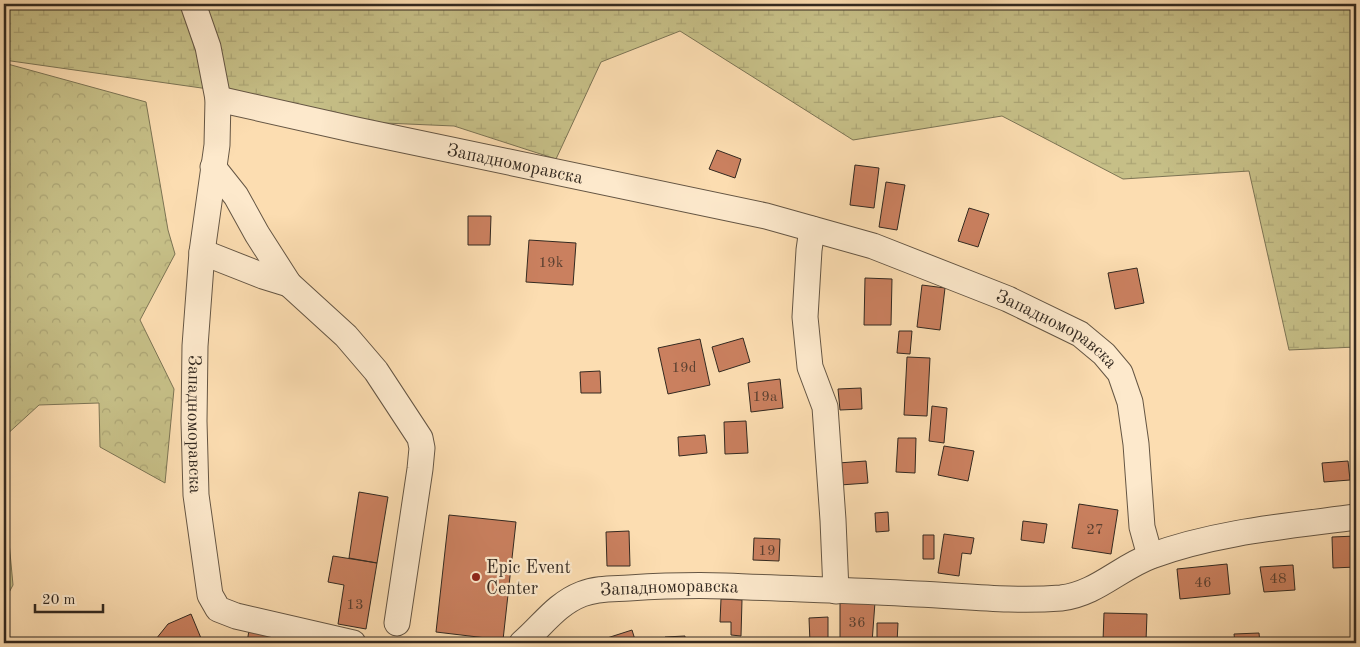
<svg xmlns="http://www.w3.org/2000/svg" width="1360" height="647" font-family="'Old Standard TT',serif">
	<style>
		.forest { fill: url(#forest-crowns); stroke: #7c7454 }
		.wetland { fill: url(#wetland-marsh); stroke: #7c7454 }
		.building { fill: #ca805f; stroke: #332920 }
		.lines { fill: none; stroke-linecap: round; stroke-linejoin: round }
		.minor-casing { stroke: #655644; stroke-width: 27 }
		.minor { stroke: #fde9cc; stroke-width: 25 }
		.poi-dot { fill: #8f2418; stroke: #fde9cc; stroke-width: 2 }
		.labels { text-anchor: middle; stroke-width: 4.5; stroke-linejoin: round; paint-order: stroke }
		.number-label { font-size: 15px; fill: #593f30 }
		.street-label { font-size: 18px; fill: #332920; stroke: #fde9cc }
		.poi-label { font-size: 18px; fill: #332920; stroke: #fde9cc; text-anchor: start }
	</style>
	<defs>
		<pattern id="forest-crowns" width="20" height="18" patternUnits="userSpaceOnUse" patternTransform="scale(1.25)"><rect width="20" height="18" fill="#c6bf87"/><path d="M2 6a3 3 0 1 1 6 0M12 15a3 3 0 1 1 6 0" fill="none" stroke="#aba474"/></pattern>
		<pattern id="wetland-marsh" width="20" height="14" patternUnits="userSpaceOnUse" patternTransform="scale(1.25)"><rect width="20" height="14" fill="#c6bf87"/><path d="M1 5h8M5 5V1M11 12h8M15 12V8" fill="none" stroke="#aba474"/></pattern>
	</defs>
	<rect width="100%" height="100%" fill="#fcddb1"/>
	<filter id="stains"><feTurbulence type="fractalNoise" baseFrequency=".004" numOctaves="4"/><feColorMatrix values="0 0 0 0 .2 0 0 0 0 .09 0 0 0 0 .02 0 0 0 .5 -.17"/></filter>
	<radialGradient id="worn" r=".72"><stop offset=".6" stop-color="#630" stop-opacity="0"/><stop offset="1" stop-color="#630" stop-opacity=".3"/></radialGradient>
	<path class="forest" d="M4,63L146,102L168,230L175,254L140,320L174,389L165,483L100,447L99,403L39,405L4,437Z
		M4,488L13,585L4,602Z"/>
	<path class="wetland" d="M4,4H1356V347L1289,350L1249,171L1123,179L1002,116L853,140L680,31L601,62L556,159L454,126L361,122L265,97L4,60Z"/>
	<path class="building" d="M717,150L741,159L735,178L709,169Z
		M855,165L879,168L874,208L850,205Z
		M886,182L905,185L897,230L879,227Z
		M969,208L989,214L978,247L958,241Z
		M468,216H491L490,245H468Z
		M529,240L576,243L573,285L526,282Z
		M1137,268L1144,303L1115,309L1108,273Z
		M865,278L892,279L891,325H864Z
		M922,285L945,288L940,330L917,327Z
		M899,331H912L910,354L897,353Z
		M743,338L750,362L719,372L712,347Z
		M700,339L710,385L668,394L658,348Z
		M907,357L930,358L927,416L904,415Z
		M600,371L601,393H581L580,372Z
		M780,379L783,408L751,412L748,383Z
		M861,388L862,409L840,410L838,389Z
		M932,406L947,408L944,443L929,441Z
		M746,421L748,453L725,454L724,422Z
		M705,435L707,453L679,456L678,437Z
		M898,438H916L915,473L896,472Z
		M944,446L974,451L968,481L938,475Z
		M866,461L868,483L840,485L838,463Z
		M1348,461L1350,480L1324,482L1322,463Z
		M359,492L388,497L377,563L349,558Z
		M1079,504L1118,510L1111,554L1072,548Z
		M888,512L889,531L876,532L875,513Z
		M449,515L516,522L503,640L436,632Z
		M1023,521L1047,524L1044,543L1021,540Z
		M629,531L630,566H607L606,532Z
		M944,534L974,538L971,554L962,553L959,576L938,573Z
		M923,535H934V559H923Z
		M1356,536V567L1333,568L1332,537Z
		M754,538L780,539L779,561L753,560Z
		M333,556L377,563L366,629L338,624L344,585L328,582Z
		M1227,564L1230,594L1180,599L1177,569Z
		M1293,565L1295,590L1264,592L1260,567Z
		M721,599L742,600L741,636L731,635V622H720Z
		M840,599L875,602L872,643H840Z
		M1104,613L1147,614L1146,641H1103Z
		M191,614L203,643H157L156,639L168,624Z
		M828,617V643H810L809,618Z
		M877,623H898L897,643H877Z
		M249,630L289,635L288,643H247Z
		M632,630L636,643H605L604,639Z
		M1259,633L1260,643H1235L1234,634Z
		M685,636V643H665V637Z"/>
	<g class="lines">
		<defs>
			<g id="minor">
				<path id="s1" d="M193,4L208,47L218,99L217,145L202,252L195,346L194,421L196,495L210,595L218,609L236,616L353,643"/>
				<path id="s2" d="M218,99L356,130L766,216L873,246L1008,299L1080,334L1104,354L1120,373L1130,402L1136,444L1142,527L1150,556"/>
				<path d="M213,167L236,196L257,234L289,284L346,336L376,371L420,438L422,448L420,469L397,623"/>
				<path d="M812,229L809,250L805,317L810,367L825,407L833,520L836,591"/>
				<path d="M202,252L263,276L289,284"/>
				<path id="s3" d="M522,643C542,626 556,604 582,594C597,588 613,589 629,588C661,586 693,585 725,586C789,589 853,590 917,594C964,596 1013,602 1061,598C1096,594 1119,568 1151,556C1216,532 1288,526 1356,517"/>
			</g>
		</defs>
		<use href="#minor" class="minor-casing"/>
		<use href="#minor" class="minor"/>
	</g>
	<circle class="poi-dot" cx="476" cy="577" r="5"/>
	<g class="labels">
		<g class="number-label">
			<text x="551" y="267">19k</text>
			<text x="684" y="372">19d</text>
			<text x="765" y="401">19a</text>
			<text x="1095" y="534">27</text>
			<text x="767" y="555">19</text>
			<text x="1278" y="583">48</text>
			<text x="1203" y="587">46</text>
			<text x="355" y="609">13</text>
			<text x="857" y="627">36</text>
		</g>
		<g class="street-label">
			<text dy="6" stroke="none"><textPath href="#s2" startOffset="304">Западноморавска</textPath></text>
			<text dy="6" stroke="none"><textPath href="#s2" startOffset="874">Западноморавска</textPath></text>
			<text dy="6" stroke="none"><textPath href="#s1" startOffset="425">Западноморавска</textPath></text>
			<text dy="6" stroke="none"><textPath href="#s3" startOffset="166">Западноморавска</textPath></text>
		</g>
		<g class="poi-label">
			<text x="486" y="573">Epic Event<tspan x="486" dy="21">Center</tspan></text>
		</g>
	</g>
	<rect width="1360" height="647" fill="none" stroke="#fcddb1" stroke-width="20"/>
	<rect x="5" y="5" width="1350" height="637" fill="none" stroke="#332920" stroke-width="2.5"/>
	<rect x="10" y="10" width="1340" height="627" fill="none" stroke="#332920"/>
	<path d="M35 604v8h68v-8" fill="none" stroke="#332920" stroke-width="2.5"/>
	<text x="42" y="604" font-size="15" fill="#332920" stroke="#fde9cc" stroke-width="4" paint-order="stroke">20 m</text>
	<rect width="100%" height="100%" filter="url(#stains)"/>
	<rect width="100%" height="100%" fill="url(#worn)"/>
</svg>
